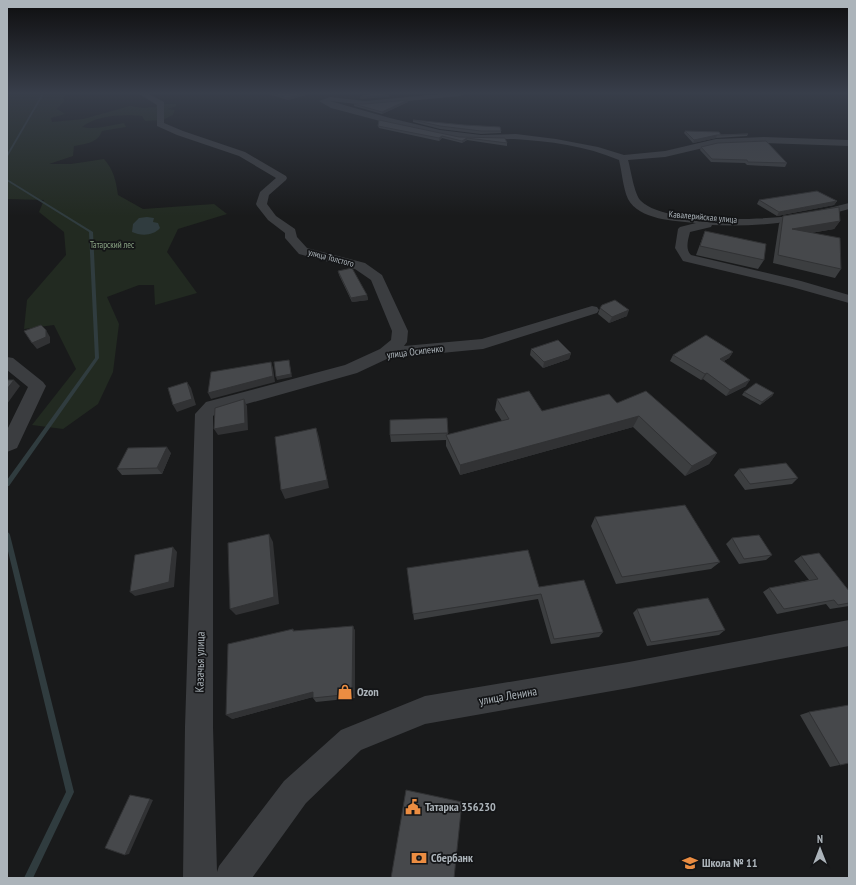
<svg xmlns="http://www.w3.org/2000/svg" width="856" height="885" font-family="'PT Sans Narrow',sans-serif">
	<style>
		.green { fill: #222a21 }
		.water { fill: #303c3f }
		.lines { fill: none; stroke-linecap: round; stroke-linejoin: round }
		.stream { fill: #303c3f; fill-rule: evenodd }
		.minor { fill: #3b3d40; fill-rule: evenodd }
		.wall { fill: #3c3e40 }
		.shaded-wall { fill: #313234 }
		.building { fill: #46484b; stroke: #313234 }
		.labels { text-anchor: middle; stroke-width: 3.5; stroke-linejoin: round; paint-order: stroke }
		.far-street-label { font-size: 9px; fill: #acb4ba; stroke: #141517 }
		.far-park-label { font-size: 9px; fill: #8aa484; stroke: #141517 }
		.street-label { font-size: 10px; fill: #acb4ba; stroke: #141517 }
		.near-street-label { font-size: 12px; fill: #acb4ba; stroke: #141517 }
		.near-poi-label { font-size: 12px; font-weight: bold; fill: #acb4ba; stroke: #141517; text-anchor: start }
	</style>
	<rect width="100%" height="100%" fill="#191a1b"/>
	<path class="green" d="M7,92H69L64,96V101L57,109L65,114L51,118L52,122L83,119L130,106L143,108L156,107L157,104H176V106L168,109L175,110L173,115L163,120L145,121L142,116C125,114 96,115 82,127C96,130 111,125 124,123L126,127L102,131C98,143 85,144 74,146L73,156L49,164H71L104,159C114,170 116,182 118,195L143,209L214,204L227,214L178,229L167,252L197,293L155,305L154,285H139L107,297L119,324L113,372L98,404L63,429L32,425L76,369L54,325L24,329L27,300L66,255L64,232L39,212L44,200L7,199Z"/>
	<path class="water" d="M147,217L154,218L153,222L158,223L160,228C153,236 141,236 132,232L133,224L139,218Z"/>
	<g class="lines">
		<path class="stream" d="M43,92H45L8,156L7,157V154Z
			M7,179L93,232L99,358L9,486H7V480L95,358L89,232L7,181Z
			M7,532L9,533L10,535L74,792L33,878H24L66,792L7,547Z"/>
		<path class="minor" d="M136,92H145L164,102V123L183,131L245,152L286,176L287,178L286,180L269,195L267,204L276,216L295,229L297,237L307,248L365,263L382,275L408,331L407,342L404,346L482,339L592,306L597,307L599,310L597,313L483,349L389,358L357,373L218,412L213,416V727L217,872L219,866L284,781L341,730L425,696L629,662L849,620V646L629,688L425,724L361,750L306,803L252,878H183L185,727L195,414L206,402L345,365L380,349L391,340L392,331L371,280L355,269L299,254L285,238V233L268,220L257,206L256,204L260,192L276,178L239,156L177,135L157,126V105Z
			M461,92L464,94L460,96L365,105L330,101L390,118L440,130L481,135L516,134L556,139L598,147L624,155L665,151L716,139L764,137L849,140V146L764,143L716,145L665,157L628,160C631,170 634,194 641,201C664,224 757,220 790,216C810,213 829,208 849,203V209C804,222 759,227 712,225L711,227L690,232C688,240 685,249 691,255L801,281L849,295V303L792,287L683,261L675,248L678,229L680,227L696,223C675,221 639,220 628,199C623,188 622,172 619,160C586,146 549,141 514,139C496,139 478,140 459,138C416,132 374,119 331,108L319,101L330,97L365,101Z
			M7,357L13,358L43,382L46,386L17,448L7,452V430L28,387L7,370Z"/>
	</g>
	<path class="wall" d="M262,92H317L288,100Z
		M408,102L382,114L354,106V104H365Z
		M413,120L501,131V133L481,134L440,129L413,122Z
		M378,126L507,143V146L467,140L462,143L442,138L439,141L379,128Z
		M685,131L721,135L748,134L747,136L716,138L693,143L684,133Z
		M701,147L787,163L785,167L747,165L745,163L711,162L700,150Z
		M759,200L837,201L834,205L777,216L757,204Z
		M783,216L840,221L834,229L811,233L841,269L835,278L773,263L779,224Z
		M705,231L764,260L758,269L696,255Z
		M338,271L367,295L368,300L352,302L339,275Z
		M600,308L627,316L609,323L598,314Z
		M531,349L571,353L569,359L543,368L530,355Z
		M733,352L729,358L724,361L746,386L726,396L703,379L701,380L670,361L673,355Z
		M744,392L774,393L772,396L760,405L742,395Z
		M497,399L542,411L617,403L717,453L709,464L685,476L633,427L460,475L446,446V440L391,442L390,435L447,418L448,435L502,421L495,410Z
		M171,453L162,474L122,475L117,469Z
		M739,469L798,478L792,484L745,490L734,475Z
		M595,517L720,562L711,569L616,584L591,526Z
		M732,538L772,555L766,560L739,564L726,544Z
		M801,556L849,591V606L830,609L826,604L777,614L763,592L769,588L809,580L794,561Z
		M407,568L539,587L603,632L599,637L551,644L538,599L414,620Z
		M637,609L725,630L719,635L647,646L633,613Z
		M353,626L355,631V698L316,702L313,698V697L232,719L293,629L294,631Z
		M809,712L849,763L830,767L800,715Z"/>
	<path class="shaded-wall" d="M308,92H317L288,100L287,98Z
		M389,95V97L360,99V97Z
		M408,100V102L382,114V112Z
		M717,135L716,138L693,143L694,140Z
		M442,136V138L439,141V138Z
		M467,138V140L462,143V141Z
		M837,201L834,205L777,216L779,212Z
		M840,221L834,229L787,237L792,229Z
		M367,295L368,300L352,302L351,298Z
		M629,310L627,316L609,323L612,317Z
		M46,330L50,337V343L37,349L32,343Z
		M733,352L729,358L716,365L720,359Z
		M571,353L569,359L543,368L544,362Z
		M289,360L292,377L277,380L276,377Z
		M271,362L273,368L275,382L211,399L208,393Z
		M707,373L703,379L701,380L705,374Z
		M14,380L20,386L7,404V389Z
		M750,380L746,386L726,396L730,390Z
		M187,382L191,388L196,405L177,412L173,405Z
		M774,393L772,396L760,405L762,402Z
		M244,399L247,406L248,430L218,435L214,429Z
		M639,416L633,427L460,475V465Z
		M316,428L319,437L329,488L285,499L281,490Z
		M167,447L171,453L162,474L157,468Z
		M717,453L709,464L685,476L692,466Z
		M269,534L273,542L279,604L236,615L230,609Z
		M173,547L177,552L174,587L135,596L130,592Z
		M353,626L355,631V698L352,694Z
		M313,692L316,696L232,719L226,715Z
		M150,799L153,800L129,854L125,855Z"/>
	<path class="building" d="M268,92H308L287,98Z
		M375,92L389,95L360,97Z
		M408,100L382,112L354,104H365Z
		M379,120L459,137L505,138L507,143L467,138L462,141L442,136L439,138L378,126Z
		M413,120L464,125L500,127L501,131H481L440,126Z
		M685,131L719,132L721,135L748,134L717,135L694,140Z
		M766,141L787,163L748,162L747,160L712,159L701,147L718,143Z
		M817,191L837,201L779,212L759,200Z
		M839,207L840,221L792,229L840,238L841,269L778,255L783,216Z
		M705,231L766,244L764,260L700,246Z
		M352,268L367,295L351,298L338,271Z
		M615,300L629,310L612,317L600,308L602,305Z
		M41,325L46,330V337L32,343L24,331Z
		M706,335L733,352L720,359L750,380L730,390L707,373L705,374L673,355Z
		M558,340L571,353L544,362L531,349Z
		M289,360L291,374L276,377L274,362Z
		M271,362L273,376L208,393L211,372Z
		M7,380H14L7,389Z
		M187,382L192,399L173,405L168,388Z
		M756,383L774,393L762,402L744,392Z
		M529,391L542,411L609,394L617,403L646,391L717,453L692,466L639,416L460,465L446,435L509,419L497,399Z
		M244,399L245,423L214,429L215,408Z
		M447,418L448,433L390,435V420Z
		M316,428L327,480L281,490L275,437Z
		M167,447L157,468L117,469L128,448Z
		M786,463L798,478L750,484L739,469Z
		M685,505L720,562L622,577L595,517Z
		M269,534L274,597L230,609L228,543Z
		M759,535L772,555L744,559L732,538Z
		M173,547L169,582L130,592L135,555Z
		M528,550L539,587L584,580L603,632L554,639L541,594L413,614L407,568Z
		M819,553L849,591V603L838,605L834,600L784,609L769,588L818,579L801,556Z
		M708,598L725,630L651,642L637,609Z
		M353,626L352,694L313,698V692L226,715L228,644L293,629V631Z
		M849,705V763L840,765L809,712Z
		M406,790L462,802L454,878H391Z
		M130,795L150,799L125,855L105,848Z"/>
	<linearGradient id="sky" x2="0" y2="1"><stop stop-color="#0e0e0f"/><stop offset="0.43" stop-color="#383e4a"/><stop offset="1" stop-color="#383e4a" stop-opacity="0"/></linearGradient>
	<rect width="856" height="216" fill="url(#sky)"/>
	<defs>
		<symbol id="shop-bare" viewBox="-9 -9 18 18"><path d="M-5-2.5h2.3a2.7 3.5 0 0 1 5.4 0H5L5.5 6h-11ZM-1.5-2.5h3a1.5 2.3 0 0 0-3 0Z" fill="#eb8d42" stroke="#141517" stroke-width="2.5" paint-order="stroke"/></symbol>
		<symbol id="civic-bare" viewBox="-9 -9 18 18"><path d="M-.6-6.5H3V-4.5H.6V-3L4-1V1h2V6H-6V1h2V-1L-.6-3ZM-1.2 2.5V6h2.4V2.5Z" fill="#eb8d42" stroke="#141517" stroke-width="2.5" paint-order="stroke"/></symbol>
		<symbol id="bank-bare" viewBox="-9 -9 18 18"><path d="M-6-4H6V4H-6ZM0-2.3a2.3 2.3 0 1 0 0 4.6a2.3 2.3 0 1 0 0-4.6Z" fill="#eb8d42" stroke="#141517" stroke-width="2.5" paint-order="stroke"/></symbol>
		<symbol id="school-bare" viewBox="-9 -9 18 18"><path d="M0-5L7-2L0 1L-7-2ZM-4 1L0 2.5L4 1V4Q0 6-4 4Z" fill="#eb8d42" stroke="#141517" stroke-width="2.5" paint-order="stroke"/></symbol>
	</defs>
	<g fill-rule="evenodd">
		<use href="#shop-bare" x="334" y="681" width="22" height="22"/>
		<use href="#civic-bare" x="402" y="796" width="22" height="22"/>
		<use href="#bank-bare" x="408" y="847" width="22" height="22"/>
		<use href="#school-bare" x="679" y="852" width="22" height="22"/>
	</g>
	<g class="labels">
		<g class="far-street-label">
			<text transform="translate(703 217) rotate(5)" y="3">Кавалерийская улица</text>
			<text transform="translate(331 258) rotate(15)" y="3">улица Толстого</text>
		</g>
		<g class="far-park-label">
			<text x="112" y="248">Татарский лес</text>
		</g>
		<g class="street-label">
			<text transform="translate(415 351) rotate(-7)" y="4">улица Осипенко</text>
		</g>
		<g class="near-street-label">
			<text transform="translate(200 662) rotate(-89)" y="4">Казачья улица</text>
			<text transform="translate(508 696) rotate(-10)" y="4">улица Ленина</text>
		</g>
		<g class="near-poi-label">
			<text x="357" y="696">Ozon</text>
			<text x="425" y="811">Татарка 356230</text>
			<text x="431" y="862">Сбербанк</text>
			<text x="702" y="867">Школа № 11</text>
		</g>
	</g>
	<rect width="856" height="885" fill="none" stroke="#acb4ba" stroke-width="16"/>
	<g transform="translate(820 849)" stroke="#141517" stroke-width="3" paint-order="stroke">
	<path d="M0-3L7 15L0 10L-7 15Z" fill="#acb4ba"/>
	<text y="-6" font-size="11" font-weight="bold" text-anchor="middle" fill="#acb4ba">N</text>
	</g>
</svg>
